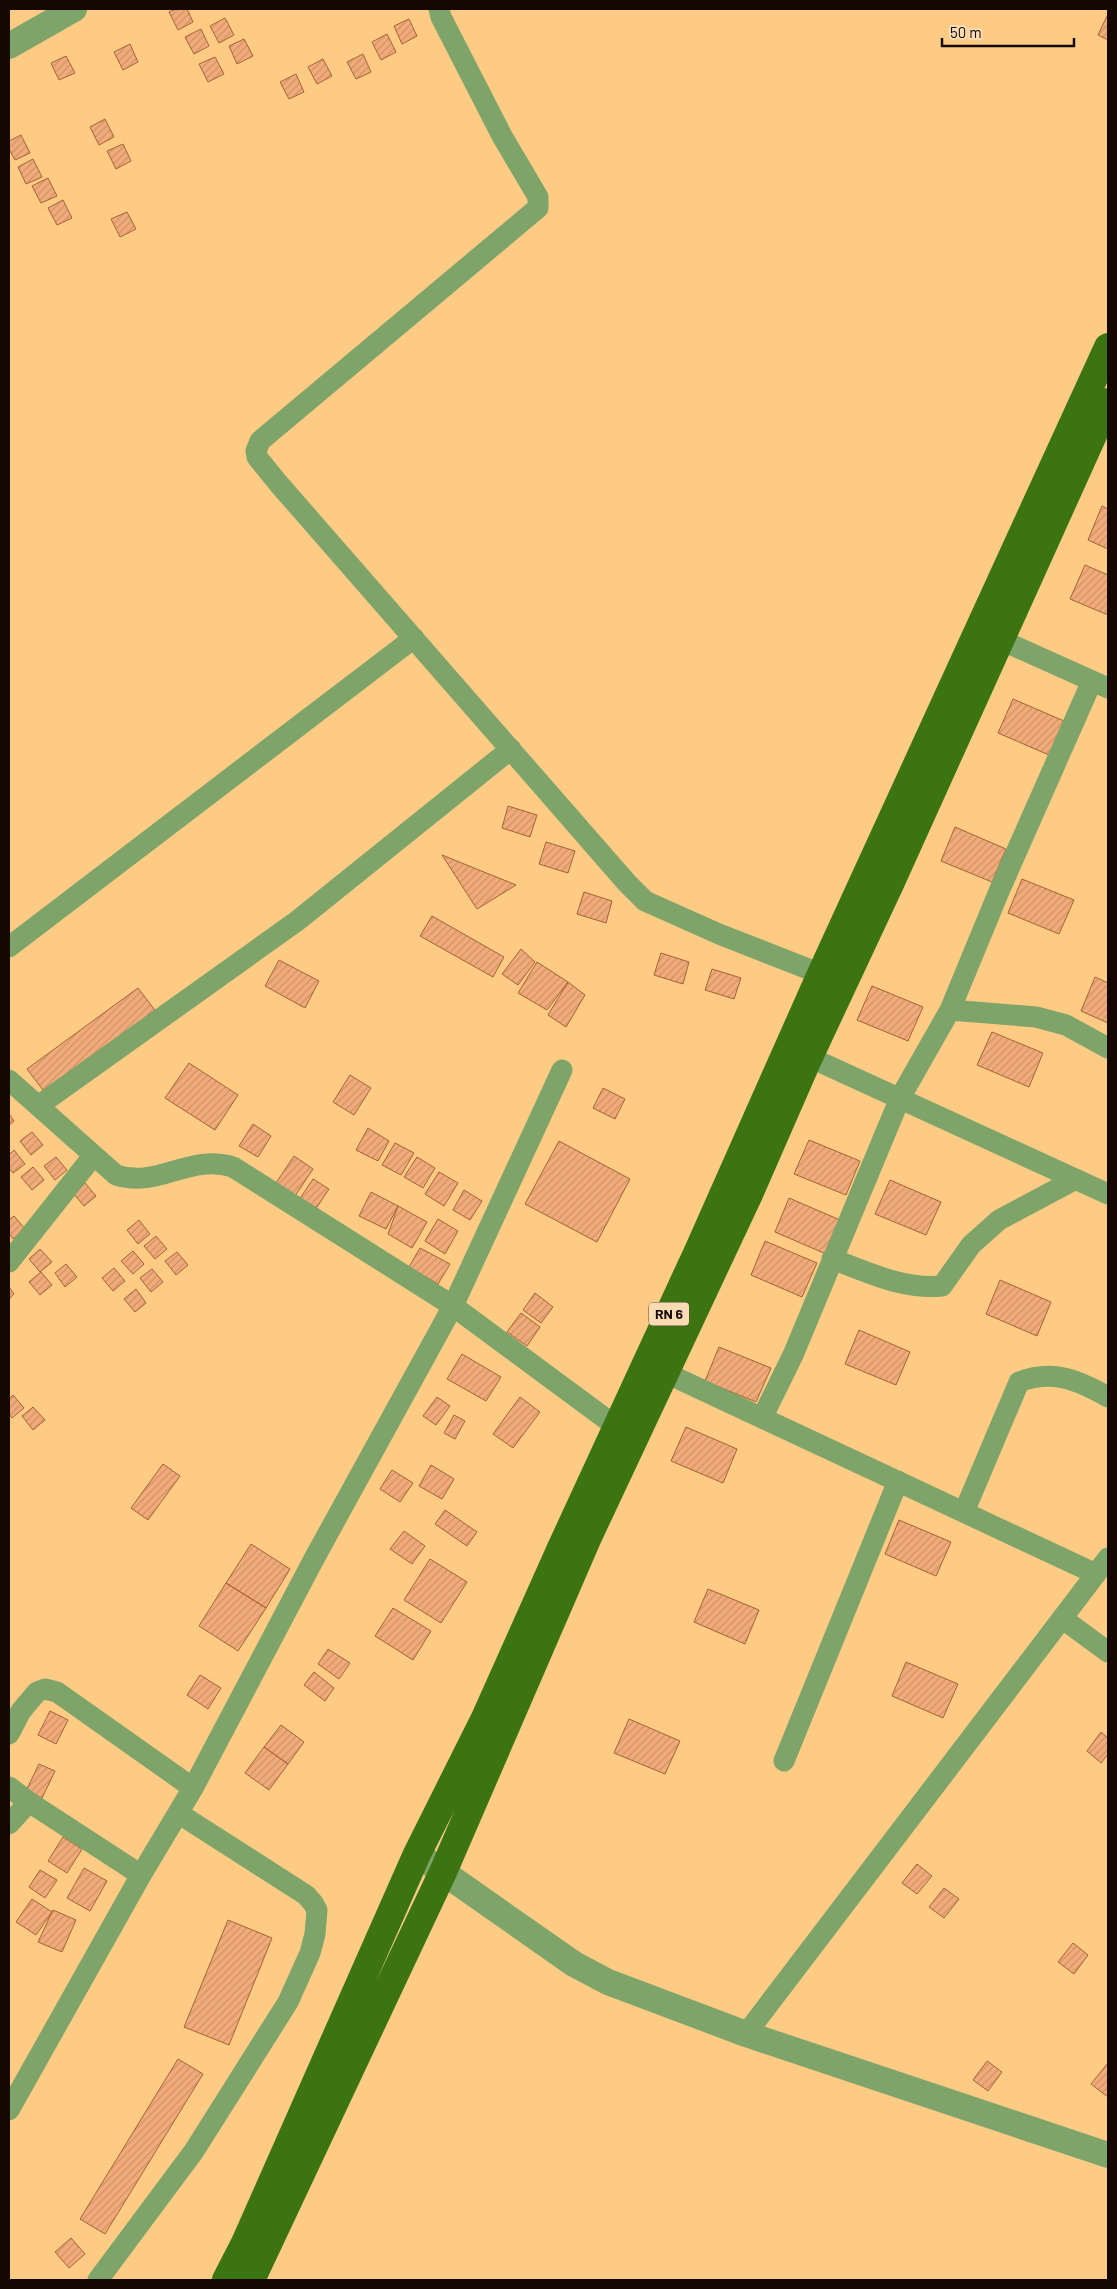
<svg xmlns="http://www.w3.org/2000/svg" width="1117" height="2289" font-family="Barlow,sans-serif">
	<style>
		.building { fill: url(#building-hatch); stroke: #a46333 }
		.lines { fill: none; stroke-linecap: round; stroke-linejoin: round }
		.minor { stroke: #7ea46a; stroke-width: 21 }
		.tertiary { stroke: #7ea46a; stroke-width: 26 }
		.primary { stroke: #3c7411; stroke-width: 28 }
		.labels { text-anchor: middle; stroke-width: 4.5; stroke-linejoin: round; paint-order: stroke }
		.shield { fill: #fadcb4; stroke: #5a4836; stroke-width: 1 }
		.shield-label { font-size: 14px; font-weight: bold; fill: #150800 }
	</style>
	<defs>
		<pattern id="building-hatch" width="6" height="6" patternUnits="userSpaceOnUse" patternTransform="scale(1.25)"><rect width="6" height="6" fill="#f1ab7a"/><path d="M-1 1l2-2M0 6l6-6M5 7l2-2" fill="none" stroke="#ce9268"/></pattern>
	</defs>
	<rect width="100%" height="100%" fill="#fdcb84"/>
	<path class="building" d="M176,9H187L193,22L178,30L169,12Z
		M1108,14V40L1098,35Z
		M225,18L234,35L219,43L210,26Z
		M409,19L417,36L402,44L394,26Z
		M201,29L209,46L194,54L185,37Z
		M387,34L396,52L381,60L372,42Z
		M244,39L253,56L237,64L229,46Z
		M130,44L138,62L123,70L114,52Z
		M363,54L371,72L356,79L347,62Z
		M66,56L75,73L59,80L51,63Z
		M215,57L224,74L208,82L199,64Z
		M323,59L332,76L317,84L308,67Z
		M296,74L304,92L289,99L280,82Z
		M105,119L114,137L99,145L90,127Z
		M21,135L30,153L15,160L9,149V141Z
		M123,144L131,161L116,169L107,151Z
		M33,159L42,177L26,184L18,167Z
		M48,178L57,196L41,203L32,186Z
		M63,200L72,218L57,225L48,208Z
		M127,212L136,229L120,237L111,219Z
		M1102,506L1108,509V549L1088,540Z
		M1085,565L1108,575V615L1070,599Z
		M1013,699L1064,721L1049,755L998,733Z
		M508,806L537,815L530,837L502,828Z
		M955,827L1006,849L992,882L941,861Z
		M546,842L575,851L568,873L539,864Z
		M442,855L516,885L477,909Z
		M1022,879L1074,900L1059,934L1008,913Z
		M584,892L612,901L606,923L577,914Z
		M432,916L504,957L493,977L420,936Z
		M521,949L535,962L518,985L502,974Z
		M661,953L689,962L683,984L654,975Z
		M279,960L319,981L305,1008L265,986Z
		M537,962L568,982L547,1010L518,993Z
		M712,969L741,978L734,999L705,990Z
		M1095,977L1108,983V1023L1081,1011Z
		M568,982L585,995L566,1027L548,1015Z
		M872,986L923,1007L908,1041L857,1020Z
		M138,988L157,1013L46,1094L27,1069Z
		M992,1032L1043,1053L1029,1087L977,1065Z
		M189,1063L238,1095L215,1130L165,1098Z
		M350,1075L371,1088L354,1115L333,1102Z
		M603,1088L625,1099L615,1119L593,1108Z
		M9,1114L14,1121L9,1125Z
		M253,1124L271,1136L258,1157L239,1146Z
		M368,1128L389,1141L378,1161L356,1150Z
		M32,1132L43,1145L31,1155L20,1141Z
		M809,1140L860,1161L846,1195L794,1174Z
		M559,1141L630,1179L597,1242L525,1204Z
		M395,1143L414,1153L401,1175L382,1165Z
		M14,1150L25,1164L13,1173L9,1168V1155Z
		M294,1156L313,1169L293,1199L274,1186Z
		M56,1157L67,1170L55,1180L44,1166Z
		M417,1157L435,1168L423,1188L404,1177Z
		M33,1167L44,1180L32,1190L21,1177Z
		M439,1172L458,1183L444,1206L425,1194Z
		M313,1179L329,1189L315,1210L299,1200Z
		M890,1180L941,1202L926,1235L875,1214Z
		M85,1183L96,1196L84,1206L73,1193Z
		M464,1190L482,1201L470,1220L453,1210Z
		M371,1192L398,1206L386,1229L359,1216Z
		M789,1198L840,1220L826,1254L775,1232Z
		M398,1206L427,1222L412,1248L388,1234Z
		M14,1216L25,1229L13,1239L9,1233V1220Z
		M438,1219L458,1231L445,1254L425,1241Z
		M139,1220L150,1234L138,1244L127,1230Z
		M156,1236L167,1249L155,1259L144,1246Z
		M765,1241L817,1263L802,1297L751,1275Z
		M420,1248L450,1264L438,1284L409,1267Z
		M40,1249L52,1262L40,1272L29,1259Z
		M133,1251L144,1264L133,1274L121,1261Z
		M177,1252L188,1265L176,1275L165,1261Z
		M66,1264L77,1277L65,1287L55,1273Z
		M114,1268L125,1281L113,1291L102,1278Z
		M152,1269L163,1282L151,1292L140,1278Z
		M41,1272L52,1285L40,1295L29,1282Z
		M1000,1280L1051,1302L1037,1336L986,1314Z
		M9,1287L14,1294L9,1299Z
		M136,1289L146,1303L135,1312L124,1299Z
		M535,1293L553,1307L541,1323L523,1310Z
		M521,1313L540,1327L527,1346L507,1332Z
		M859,1330L910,1352L896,1385L845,1364Z
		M719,1347L771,1368L756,1402L705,1381Z
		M462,1354L501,1377L486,1401L447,1379Z
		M13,1395L24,1408L12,1418L9,1414V1399Z
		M437,1397L450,1406L436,1425L423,1416Z
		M520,1397L540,1412L513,1448L493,1434Z
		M33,1407L45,1420L33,1430L22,1416Z
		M454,1415L465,1421L455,1439L444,1433Z
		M686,1427L737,1449L723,1483L671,1461Z
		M163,1464L180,1476L148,1520L131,1508Z
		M431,1465L454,1479L442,1499L419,1486Z
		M392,1470L413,1483L400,1502L380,1489Z
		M445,1510L477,1532L467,1546L435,1524Z
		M899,1520L951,1542L936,1576L885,1554Z
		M404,1531L425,1546L412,1564L390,1549Z
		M251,1544L290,1569L266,1608L226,1583Z
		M430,1559L467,1582L441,1623L404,1600Z
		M226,1583L266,1608L238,1651L199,1626Z
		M708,1589L759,1610L745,1644L694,1622Z
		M393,1608L431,1631L413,1660L375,1636Z
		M328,1649L350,1663L339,1679L318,1664Z
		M906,1662L958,1684L943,1718L892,1696Z
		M314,1672L334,1688L325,1701L304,1685Z
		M200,1675L221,1688L208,1709L187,1695Z
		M50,1711L68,1720L56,1744L38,1735Z
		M629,1719L680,1741L665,1774L614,1753Z
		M281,1725L304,1742L288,1764L264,1747Z
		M1101,1732L1108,1738V1754L1101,1763L1087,1751Z
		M264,1747L288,1764L269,1790L245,1773Z
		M39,1764L55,1771L42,1798L26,1791Z
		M63,1837L82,1849L67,1873L48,1861Z
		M917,1864L932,1876L917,1894L902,1883Z
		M84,1868L107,1881L90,1911L67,1898Z
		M40,1870L57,1880L45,1898L29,1887Z
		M944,1888L959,1899L944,1918L929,1907Z
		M32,1899L52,1912L36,1935L16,1922Z
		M53,1910L76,1920L62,1952L38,1942Z
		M228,1920L272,1938L229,2045L184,2027Z
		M1073,1943L1088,1955L1074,1974L1058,1962Z
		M178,2059L203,2074L105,2234L80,2219Z
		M987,2061L1002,2072L988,2091L973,2080Z
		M1108,2063V2097L1091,2084Z
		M71,2238L85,2254L69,2268L55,2252Z"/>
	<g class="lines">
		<path class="minor" d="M439,9L441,17L502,136L538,197V208L260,441L256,451L257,457L278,483L627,883L645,901L719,934L821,974
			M1001,640L1108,688
			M9,947L414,638
			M950,1010L1000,889L1092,681
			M809,1057L1108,1194
			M9,1080L116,1175C159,1189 189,1153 233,1167L453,1306L629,1436
			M38,1106L297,921L511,749
			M832,1259C868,1272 903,1290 942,1286L971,1245L999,1220L1076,1179
			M9,1262L93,1156
			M666,1373L1096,1574
			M762,1418L793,1355L900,1098L950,1010L1036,1017L1066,1025L1108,1048
			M964,1512L1019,1382C1053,1369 1078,1380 1108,1397
			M1063,1619L1108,1652
			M9,1734L21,1711L37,1692L45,1689L57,1692L193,1788
			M784,1761L898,1481
			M9,1787L29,1802L141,1875L193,1788L315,1557L453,1306L562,1070
			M9,1824L29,1802
			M746,2034L1108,1558
			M9,2110L141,1875
			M98,2280L194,2151L288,2002L310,1953L315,1934L317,1910L313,1903L306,1895L178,1813"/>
		<path class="tertiary" d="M9,46L74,9
			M417,1854L574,1964L608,1982L746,2034L1108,2155"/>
		<path class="primary" d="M226,2280L245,2243L417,1854L485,1718L561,1548L698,1251L821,974L1108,347
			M251,2280L443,1872L588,1537L750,1192L809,1057L890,884L1108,402"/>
	</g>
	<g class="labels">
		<rect class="shield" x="649" y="1302.5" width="40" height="23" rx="4"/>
		<g class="shield-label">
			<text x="669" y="1319">RN 6</text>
		</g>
	</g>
	<rect width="1117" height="2289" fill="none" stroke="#150800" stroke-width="20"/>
	<path d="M942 38v8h132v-8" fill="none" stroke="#150800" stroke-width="2.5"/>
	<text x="950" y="38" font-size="15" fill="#150800" stroke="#fadcb4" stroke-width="4" paint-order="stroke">50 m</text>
</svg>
